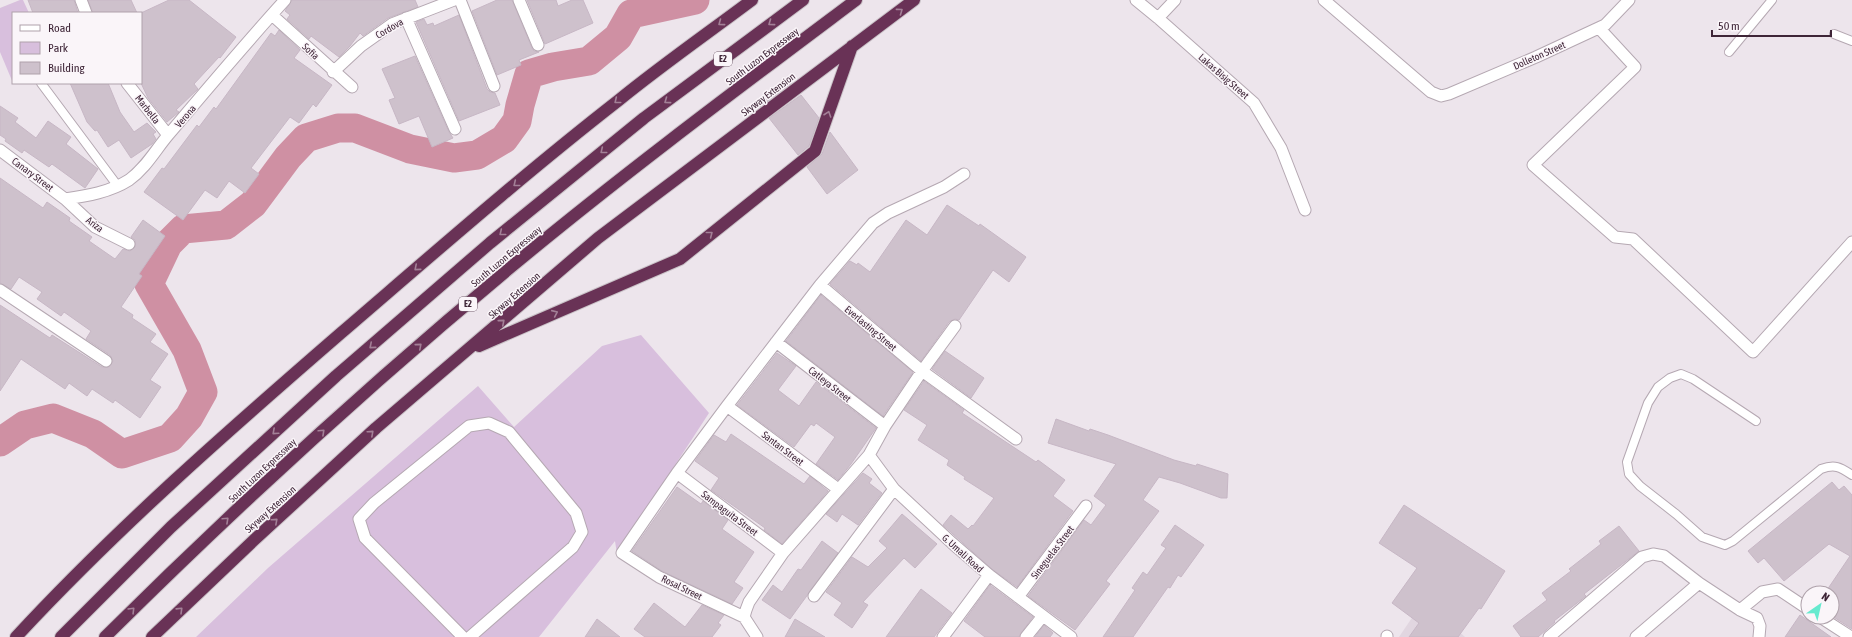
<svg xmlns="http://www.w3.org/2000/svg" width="1852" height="637" font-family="'Asap Condensed',sans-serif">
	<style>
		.built { fill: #e1d6e0 }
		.green { fill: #d8bfdd }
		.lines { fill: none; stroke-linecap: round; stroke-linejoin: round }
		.river { stroke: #cf90a3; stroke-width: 29 }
		.building { fill: #cec1cc; stroke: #c7b7c5 }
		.service-casing { stroke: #b5a8b2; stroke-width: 10 }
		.minor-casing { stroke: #b5a8b2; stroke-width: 13 }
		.motorway-casing { stroke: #c9c2c7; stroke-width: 14 }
		.service { stroke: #fff; stroke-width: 8 }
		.minor { stroke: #fff; stroke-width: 11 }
		.motorway { stroke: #693256; stroke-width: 12 }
		.oneway { stroke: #a38097 }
		.labels { text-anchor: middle; stroke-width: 3; stroke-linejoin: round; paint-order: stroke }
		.shield { fill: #faf5f9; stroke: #766371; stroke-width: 1 }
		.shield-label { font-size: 9px; font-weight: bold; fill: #3e2537 }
		.street-label { font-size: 10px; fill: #3e2537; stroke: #faf5f9 }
	</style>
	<rect width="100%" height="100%" fill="#ede5ec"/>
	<path class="built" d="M1424,600L1465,637H1399Z"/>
	<path class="green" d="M20,0H23L29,13H13V83L0,52V8Z
		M641,335L709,413L617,554L615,541L539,637H196L268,568L478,386L514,427L602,346Z"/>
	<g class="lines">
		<path class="river" d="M0,442L25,425L53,418L93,434L122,454L170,438L189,417L203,392L187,350L149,284L168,244L183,229L226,225L253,204L288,157L306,138L338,128H355L410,149L454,158L477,155L504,139L517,121L520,105L529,74L553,67L589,61L618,37L631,14L695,0"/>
	</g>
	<path class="building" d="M28,0H74L78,13H33Z
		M88,0H131L137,13H93Z
		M169,0H189L236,37L220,58L219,57L194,84L198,89L176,110L179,112L167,122L148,98L141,83V13Z
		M292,0H415L418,7L388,18L363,36L360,33L350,46L339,57L311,36L309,39L287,19L290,15L285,11Z
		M497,0H512L532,48L534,51L539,52L519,60L521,65L497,75L472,11Z
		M527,0H556L558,6L572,0H583L593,23L545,44Z
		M459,15L487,89L490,92L495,93L500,105L459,121L416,22L424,19L427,25L433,23L434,26Z
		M279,30L300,50L294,58L332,85L316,107L313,104L299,123L290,117L251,168L259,174L245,193L229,181L217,198L205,190L183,220L144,192L162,168L164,169L197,125L199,127L214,107L216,109L271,33L275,36Z
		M415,56L449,132L453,138L432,147L419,116L399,124L389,100L395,98L382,69Z
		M790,80L792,83L760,107L758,104Z
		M70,83H108L120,112L134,132L147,123L156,132L153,134L156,139L152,144L131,158L119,140L108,147L97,130L95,131L87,122Z
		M801,95L819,118L809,146L798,155L769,118Z
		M0,106L18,118L15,122L36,138L48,121L71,137L66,144L98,169L85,188L52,164L49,167L24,150L22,153L5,141L6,139L0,135Z
		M830,132L858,170L827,194L807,167L822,154Z
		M0,178L43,208L47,202L70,218L69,221L92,237L89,241L115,259L123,249L130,251L135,247V240L131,237L143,220L165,236L139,274L142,276L121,307L133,315L132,318L156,334L150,342L168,354L150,380L161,387L140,418L115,400L113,403L92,389L87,396L69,383L65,389L21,359L0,391V305L50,338L52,335L102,367H109L113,361L110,355L86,339L91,331L64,312L61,316L37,299L42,292L19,277L11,289L0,283Z
		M947,205L979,226L980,224L1026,257L1009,282L993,270L959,320L955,319L949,322L921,361L830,284L850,261L857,265L858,263L870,272L906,220L927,235Z
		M821,295L913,372L883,416L786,341Z
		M945,351L984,378L971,398L932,369Z
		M777,353L796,366L778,390L799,406L816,382L876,428L851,464L838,480L816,464L835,437L816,423L814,426L811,424L794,447L737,405Z
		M924,381L964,410L962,413L1036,462L1038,460L1065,480L1053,496L1073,511L1017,587L993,570L943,525L951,515L968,529L972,525L973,526L994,498L964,479L965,477L947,465L949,460L918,440L927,425L904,410Z
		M1056,419L1089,431L1090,429L1108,435L1174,460L1196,466L1197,464L1228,474L1227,498H1221L1180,483L1159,477L1143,500L1159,511L1106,581L1110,584L1075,630L1028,596L1084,520L1091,525L1106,505L1094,496L1116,464L1048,443Z
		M731,434L804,484L810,476L828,491L782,544L764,530L765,528L711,490L719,478L695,461L714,435L726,442Z
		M863,473L872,479L869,483L882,493L858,525L842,514L837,522L826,514Z
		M1832,482L1839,490L1844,486L1852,495V629L1832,616V593H1825L1850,556L1829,544L1784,581L1764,558L1758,563L1748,551Z
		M677,487L701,504L703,501L728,520L722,529L754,552L734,582L743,588L732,604L662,571L632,551Z
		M1404,505L1505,571L1481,609L1479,608L1458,637H1409L1419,623L1392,603L1417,568L1379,543Z
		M902,514L937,544L915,568L904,558L863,602L868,605L852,628L834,615L842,603L826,592L852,557L868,567L887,548L879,541Z
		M1175,525L1204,545L1181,577L1178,575L1170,588L1168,587L1133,637H1103L1135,590L1132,588L1143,572L1147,575L1166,548L1161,545Z
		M1619,526L1639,551L1584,594L1586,596L1554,621L1555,622L1538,637H1521L1513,626L1547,600L1542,593L1571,571L1569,569L1601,544L1599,541Z
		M822,541L838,553L790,619L762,600L773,585L782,592L798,569L801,570Z
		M990,585L1033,617L1021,633L1019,637H985L964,621Z
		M921,589L952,613L934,637H886Z
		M654,603L685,627L702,605L724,615L718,623L721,625L712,637H645L634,629Z
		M1800,615L1831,637H1785Z
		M597,619L620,637H585Z
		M795,619L825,637H785Z
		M1044,625L1053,633L1050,637H1035Z"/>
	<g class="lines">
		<defs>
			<path id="service" d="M1834,34L1852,41
				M1729,52L1772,0
				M41,83L117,185
				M1756,421L1693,379L1681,374L1670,378L1658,387L1648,403L1627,462L1629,474L1640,486L1676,514L1702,537L1725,545L1733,541L1821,469C1835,464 1840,467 1852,475"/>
			<path id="minor" d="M81,0L86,13
				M460,0L494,86
				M519,0L538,45
				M1136,0L1158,18L1254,103L1281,148L1305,210
				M1324,0L1431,92L1441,96L1449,94L1536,57L1605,25L1629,0
				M272,15L352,87
				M406,18L455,129
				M1158,18L1175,0
				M1599,28L1635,67L1533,165L1615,237L1633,239L1753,352L1852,242
				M333,72L361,46L392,24L454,0
				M127,83L168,135
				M0,150L65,199L95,227L129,244
				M65,199C87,196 110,192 129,180C146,168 156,149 169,134C207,89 245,44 285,0
				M820,285L922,371L1016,439
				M0,290L106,361
				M776,342L885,426
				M727,406L838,489
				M869,455L894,489L952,543L989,575L1071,637
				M677,473L783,553
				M814,596L894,489
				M1018,597L1086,506
				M1740,610L1762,592L1778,589L1808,609
				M744,617L659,577L622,553L677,473L727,406L820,285L873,223L888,213L944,187L964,174
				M1820,617L1851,637
				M463,637L365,538L359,519L374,503L469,426L489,423L509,432L576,513L582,532L573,547L470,637
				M757,637L744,617L746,610L749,602L783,553L869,455L885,426L922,371L955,326
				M943,637L989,575
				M1026,637L1042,617
				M1387,637V636
				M1549,637L1642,557L1653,554L1664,556L1699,583L1740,610L1757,618L1760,626L1759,637
				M1636,637L1699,583"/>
			<path id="motorway" d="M479,346L680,259L815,151L852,46
				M16,637C117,528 229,430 341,333C433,254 524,174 619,100C662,65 708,33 752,0
				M61,637L171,527L336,376L490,243L644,118L803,0
				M105,637C235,508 370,384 511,267C623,174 740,87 856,0
				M152,637L253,541L376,428L598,238L914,0"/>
		</defs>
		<use href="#service" class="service-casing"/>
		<use href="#minor" class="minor-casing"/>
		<use href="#motorway" class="motorway-casing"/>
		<use href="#service" class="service"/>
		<use href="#minor" class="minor"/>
		<use href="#motorway" class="motorway"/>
	</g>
	<defs><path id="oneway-chevron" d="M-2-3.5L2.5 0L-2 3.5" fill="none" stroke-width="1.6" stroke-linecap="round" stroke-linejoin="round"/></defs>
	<g class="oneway">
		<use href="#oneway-chevron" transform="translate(900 11) rotate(-36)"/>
		<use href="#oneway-chevron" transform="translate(721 23) rotate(143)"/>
		<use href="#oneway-chevron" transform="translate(771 23) rotate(144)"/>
		<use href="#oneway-chevron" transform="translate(617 101) rotate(141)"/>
		<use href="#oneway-chevron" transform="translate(667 101) rotate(144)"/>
		<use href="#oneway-chevron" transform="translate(828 114) rotate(-71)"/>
		<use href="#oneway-chevron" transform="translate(603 151) rotate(141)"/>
		<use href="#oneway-chevron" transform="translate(516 184) rotate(141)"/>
		<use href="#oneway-chevron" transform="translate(502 233) rotate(141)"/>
		<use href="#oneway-chevron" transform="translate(710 234) rotate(-38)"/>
		<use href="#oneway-chevron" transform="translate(417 268) rotate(139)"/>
		<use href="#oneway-chevron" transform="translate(555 313) rotate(-24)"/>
		<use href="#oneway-chevron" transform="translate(502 322) rotate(-41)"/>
		<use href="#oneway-chevron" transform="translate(372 346) rotate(139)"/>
		<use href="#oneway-chevron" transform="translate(419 346) rotate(-41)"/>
		<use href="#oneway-chevron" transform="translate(275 432) rotate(138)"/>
		<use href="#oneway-chevron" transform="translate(322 432) rotate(-43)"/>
		<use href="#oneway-chevron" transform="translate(371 433) rotate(-42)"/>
		<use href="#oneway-chevron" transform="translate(226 520) rotate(-43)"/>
		<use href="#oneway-chevron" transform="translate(275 521) rotate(-42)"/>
		<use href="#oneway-chevron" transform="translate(132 610) rotate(-45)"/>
		<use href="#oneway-chevron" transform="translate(180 610) rotate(-44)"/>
	</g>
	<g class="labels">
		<g class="shield">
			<rect x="714" y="52" width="18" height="14" rx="3"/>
			<rect x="459" y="297" width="18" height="14" rx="3"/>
		</g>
		<g class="shield-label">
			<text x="723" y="62">E2</text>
			<text x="468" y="307">E2</text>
		</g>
		<g class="street-label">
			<text transform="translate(389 28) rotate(-30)" y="4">Cordova</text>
			<text transform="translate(311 51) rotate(43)" y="4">Sofia</text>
			<text transform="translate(1539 55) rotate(-24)" y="4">Dolleton Street</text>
			<text transform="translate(762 56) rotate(-37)" y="4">South Luzon Expressway</text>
			<text transform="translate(1224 76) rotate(41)" y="4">Lakas Bisig Street</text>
			<text transform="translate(768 94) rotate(-37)" y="4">Skyway Extension</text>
			<text transform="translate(148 109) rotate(52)" y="4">Marbella</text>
			<text transform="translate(185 116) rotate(-49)" y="4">Verona</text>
			<text transform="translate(33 174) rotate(37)" y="4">Canary Street</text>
			<text transform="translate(95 224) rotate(36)" y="4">Ariza</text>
			<text transform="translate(506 256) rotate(-40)" y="4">South Luzon Expressway</text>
			<text transform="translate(514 295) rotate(-41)" y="4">Skyway Extension</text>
			<text transform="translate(871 328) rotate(40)" y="4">Everlasting Street</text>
			<text transform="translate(830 384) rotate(38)" y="4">Catleya Street</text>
			<text transform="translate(783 448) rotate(37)" y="4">Santan Street</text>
			<text transform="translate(262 470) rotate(-43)" y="4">South Luzon Expressway</text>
			<text transform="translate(270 509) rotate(-42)" y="4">Skyway Extension</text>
			<text transform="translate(730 513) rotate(37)" y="4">Sampaguita Street</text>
			<text transform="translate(1052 552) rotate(-53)" y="4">Sineguelas Street</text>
			<text transform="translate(963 553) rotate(42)" y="4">G. Umali Road</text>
			<text transform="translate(682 587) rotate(26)" y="4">Rosal Street</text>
		</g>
	</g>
	<rect x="12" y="12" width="130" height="72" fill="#faf5f9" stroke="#afa2ab"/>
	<rect x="20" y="25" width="20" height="6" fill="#ffffff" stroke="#afa2ab"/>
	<text x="48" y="32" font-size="12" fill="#3e2537">Road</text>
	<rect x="20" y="42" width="20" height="12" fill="#d8bfdd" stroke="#afa2ab"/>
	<text x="48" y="52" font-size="12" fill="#3e2537">Park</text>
	<rect x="20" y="62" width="20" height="12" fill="#cec1cc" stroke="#afa2ab"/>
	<text x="48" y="72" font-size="12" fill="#3e2537">Building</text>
	<g transform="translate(1820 605) rotate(34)"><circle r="19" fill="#faf5f9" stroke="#afa2ab"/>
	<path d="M0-3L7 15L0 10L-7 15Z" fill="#66eacf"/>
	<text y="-6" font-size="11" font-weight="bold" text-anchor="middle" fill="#3e2537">N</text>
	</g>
	<path d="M1712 30v6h119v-6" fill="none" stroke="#3e2537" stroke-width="2"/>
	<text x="1718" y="30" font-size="12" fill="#3e2537" stroke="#faf5f9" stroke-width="3" paint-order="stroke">50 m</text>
</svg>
